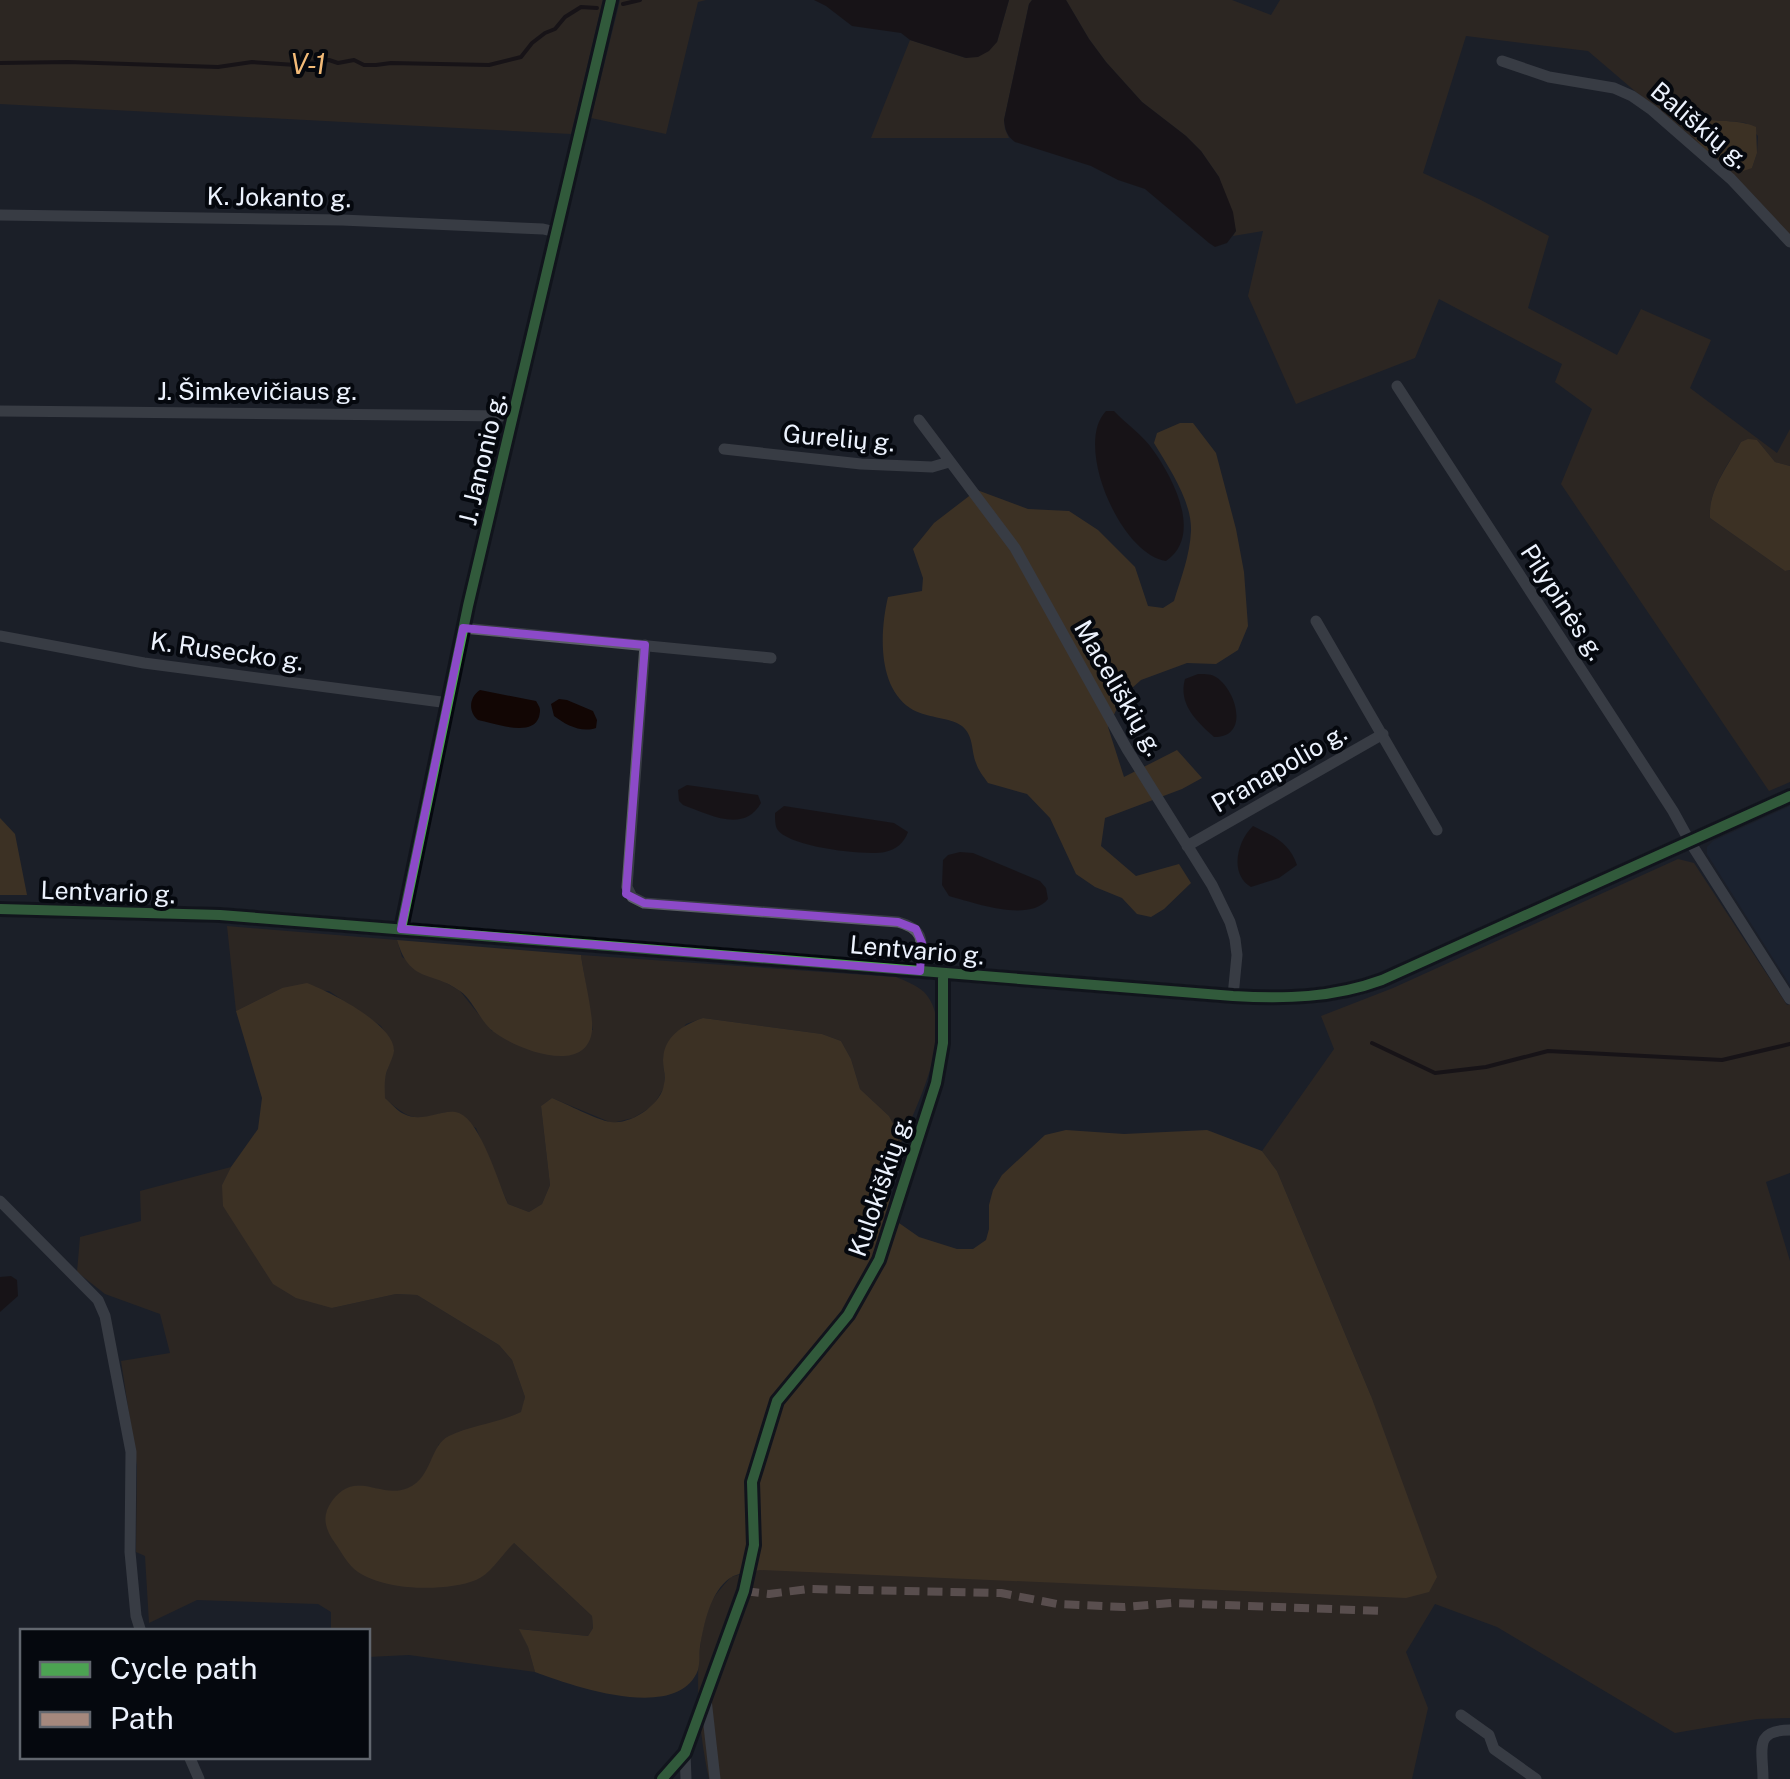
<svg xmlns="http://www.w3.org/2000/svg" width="1790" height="1779" font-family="'Public Sans',sans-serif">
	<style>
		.built { fill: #1c2639 }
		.green { fill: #402f1c; fill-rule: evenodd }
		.forest { fill: #644721 }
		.water { fill: #120604 }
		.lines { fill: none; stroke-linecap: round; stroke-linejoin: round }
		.stream { stroke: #120604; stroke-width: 4 }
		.minor { stroke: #5b5f66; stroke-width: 11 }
		.secondary { stroke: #565b64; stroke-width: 15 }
		.quiet { stroke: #a5887d; stroke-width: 8; stroke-dasharray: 15 8; stroke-linecap: butt }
		.cycleway-casing { stroke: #05080e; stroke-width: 16 }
		.cycleway { stroke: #4ca352; stroke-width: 10 }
		.marked { fill: none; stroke: #8c4ac8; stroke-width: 8; stroke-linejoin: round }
		.labels { text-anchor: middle; stroke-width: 8; stroke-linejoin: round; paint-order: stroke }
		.street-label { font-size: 25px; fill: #ecf2fd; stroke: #05080e }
		.water-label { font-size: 28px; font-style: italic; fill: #f2ba77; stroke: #05080e }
	</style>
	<rect width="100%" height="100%" fill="#1b1f28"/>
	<path class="built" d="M1790,806V985L1707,854V847L1713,841Z"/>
	<path class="green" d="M0,0H603L571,134L0,104Z
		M620,0H706L698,2L666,134L591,118Z
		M1009,0H1032L1029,4L1004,120L1005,129L1009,138H871L910,40L966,58L997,42Z
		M1066,0H1232L1271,15L1280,0H1790V235L1732,174L1588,51L1466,36L1423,173L1479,199L1549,236L1528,308L1617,355L1641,309L1711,340L1690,388L1777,453L1790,429V466L1775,462L1757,440L1741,442C1728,465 1708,490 1710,518L1785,571L1790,570V782L1769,791L1561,484L1592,409L1555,382L1562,364L1439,299L1415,358L1296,404L1248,296L1263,231L1233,236L1236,231L1219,177L1201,151L1186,136L1142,102L1106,62L1089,39ZM1689,114C1706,123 1727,120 1746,123L1758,136L1757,153L1752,168H1732L1727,160L1706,151Z
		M1678,859L1694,863L1787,1005L1790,1004V1173L1766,1182L1790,1261V1718L1757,1719L1675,1733L1497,1627L1435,1604L1406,1652L1428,1708L1412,1779H709C698,1728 690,1650 712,1601C716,1593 725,1584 731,1577L1371,1396L1277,1171L1262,1151L1334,1049L1321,1016L1393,988Z
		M227,926L397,940L402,957L460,991L492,1031L593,1030L581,955L896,977C906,981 916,985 924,992C959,1029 914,1109 899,1148L897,1131L889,1116L860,1089L851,1059L841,1041L822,1034L703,1018L686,1024L663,1056L665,1086L653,1106L633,1118L612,1123L552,1098L541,1106L550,1185L542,1204L529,1212L508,1204L476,1128L445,1112C415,1122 408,1119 385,1098L384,1080L394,1050L391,1041L381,1026L329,991L282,988L236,1011Z
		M231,1167L222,1185L332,1308L396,1294L417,1295L499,1345L512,1360L525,1397L522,1412L439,1444C433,1459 428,1476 414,1485C380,1509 355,1456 326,1514L514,1543L592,1616L593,1628L588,1636L520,1629L528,1647L535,1672L409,1655L368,1657V1632L331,1631V1612L318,1604L197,1600L149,1623L145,1556L136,1552L137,1466L121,1361L170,1353L160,1314L105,1294L77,1272L80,1237L141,1221L140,1191Z"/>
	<path class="forest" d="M1689,114C1710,125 1734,117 1756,127L1757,153L1752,168L1740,172L1732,168L1726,160L1706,151L1685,127V116Z
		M1180,423H1193L1216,453L1236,529L1244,572L1248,626L1238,650L1216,664L1187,663L1141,680L1123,696L1108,727L1124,777L1177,750L1202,778L1182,789L1105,818L1101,846L1136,876L1179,864L1191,883L1164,909L1151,917L1137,914L1122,898L1095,887L1076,874L1050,818L1027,794L988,783C984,777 978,770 976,763C971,750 974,736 962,726C950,717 924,718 910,708C877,686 880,631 888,597L922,591L923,578L913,549L934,523L977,490L1028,509L1069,511L1098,530L1135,567L1148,606L1163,608L1174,601C1181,578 1190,555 1191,531C1192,501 1169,468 1154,443L1157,433Z
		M1748,439L1757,440L1775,462L1790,466V570L1785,571L1710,518C1708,490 1728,466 1741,442Z
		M0,818L15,834L27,895H0Z
		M397,940L581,955C583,972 594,1017 592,1031C586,1077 516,1049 494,1032C480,1022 474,1001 460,991C431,970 410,984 397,940Z
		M307,983C328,991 395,1024 394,1051C393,1058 388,1067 386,1074C384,1082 385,1090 385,1098C391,1103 397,1111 404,1114C423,1124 444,1107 459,1113C481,1122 498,1182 508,1204L529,1212L542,1204L550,1185L541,1106L552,1098C567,1104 596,1120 611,1122C631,1125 662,1104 664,1084C666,1076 663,1068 663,1060C664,1036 683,1025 703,1018L822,1034L841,1041L851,1059L860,1089L889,1116L897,1131L899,1148L889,1196L899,1223L919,1237L957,1249H973L986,1240L989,1229V1205L993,1190L1002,1175L1045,1135L1066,1130L1124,1134L1207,1130L1262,1151L1277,1171L1371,1396L1437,1577L1429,1592L1406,1598L760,1570C751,1572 737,1573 730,1578C710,1592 704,1624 700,1647C699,1654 700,1663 698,1670C678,1723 572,1686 535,1672L528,1647L519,1629L588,1636L593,1628L592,1616L514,1543C502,1554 491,1574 476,1580C446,1592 386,1591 358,1572C348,1565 342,1553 335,1543C325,1529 321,1516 332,1501C357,1468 379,1500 408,1488C433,1477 429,1446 449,1436C470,1426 498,1423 521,1412L525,1397L512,1360L499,1345L417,1295L396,1294L332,1308L296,1298L273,1284L223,1206L222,1185L231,1167L258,1129L262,1098L236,1011L282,988Z"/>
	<path class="water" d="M814,0H1009L997,42L989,51L978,57L966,58L910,40L901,33L852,26L826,6Z
		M1032,0H1066L1089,39L1106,62L1142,102L1186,136L1201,151L1219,177L1233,212L1236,231L1227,243L1215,247L1209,243L1145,189L1118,180L1091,166L1015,142C1007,136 1005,130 1004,120L1029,4Z
		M1106,411H1114C1126,424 1143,435 1153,450C1174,479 1203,536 1166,561C1121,555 1073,445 1106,411Z
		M1198,674C1203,674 1210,674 1214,676C1236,687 1251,738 1214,737C1196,721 1178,704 1185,679Z
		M480,690L536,701C540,708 541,708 539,717C532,738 494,723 478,720C468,712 469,697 480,690Z
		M559,699L567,700L593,711L597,720L596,728C581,733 566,725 554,716L551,704Z
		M687,785L758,795L761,803C744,834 708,814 683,805L679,801L678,790Z
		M784,806L894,823L908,832C904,843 897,849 885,852C865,856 788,847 777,829C775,825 775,818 775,813Z
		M1253,826C1273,836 1289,842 1297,865L1279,878L1251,887C1229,874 1237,841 1253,826Z
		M960,852L973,853L1040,881L1046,888L1048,899C1029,923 975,903 949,896L942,885L943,860L948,855Z
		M11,1276L17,1280L18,1296L0,1312V1277Z"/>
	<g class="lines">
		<path class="stream" d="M623,4L640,0
			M0,63L68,62L218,67L252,62L296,65L329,60L338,63L354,60L364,65H376L391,63L489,65L521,57L532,43L545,33L555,29L565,17L581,7L597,8
			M1372,1043L1435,1073L1486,1067L1548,1051L1722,1060L1790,1044"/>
		<path class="minor" d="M1502,61L1549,77L1614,88L1632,96L1652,110L1731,179L1790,242
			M0,215L342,220L543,229L556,232
			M1397,386L1673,811L1690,842L1790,999
			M0,411L513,416
			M919,420L1015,548L1127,749L1212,885L1230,922L1235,939L1237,955L1233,996
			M724,449L861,464L932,467L949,462
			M1316,621L1437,830
			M463,628L771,658
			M0,636L144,663L449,703
			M645,645L627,887L632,897L644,903L898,922C928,930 921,945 920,971
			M1187,846L1383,734
			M401,929L468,606L611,0
			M0,1201L98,1300L105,1316L131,1452L130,1552L136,1616L141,1632
			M706,1699L715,1779
			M1461,1715L1489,1735L1494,1749L1536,1779
			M685,1753L686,1779
			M189,1756L199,1779
			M662,1779L685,1753L744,1591L754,1545L752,1482L777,1401L848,1315L879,1260L936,1083L943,1043V973
			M1763,1779C1763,1750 1753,1730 1790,1730"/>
		<path class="secondary" d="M0,909L220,915L1233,996C1285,999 1333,998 1382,980L1790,796"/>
		<path class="quiet" d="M744,1591L769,1594L808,1589L1001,1593L1057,1604L1124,1607L1172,1603L1382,1611"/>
		<defs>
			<path id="cycleway" d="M0,909L220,915L1233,996C1285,999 1333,998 1382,980L1790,796
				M401,929L468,606L611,0
				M662,1779L685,1753L744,1591L754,1545L752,1482L777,1401L848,1315L879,1260L936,1083L943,1043V973"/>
		</defs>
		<use href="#cycleway" class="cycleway-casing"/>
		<use href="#cycleway" class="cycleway"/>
	</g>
	<path d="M0 0H1790V1779H0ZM463,628L645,645L626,894L644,903L898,922L916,929L922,943L920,971L401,929Z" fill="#1b1f28" fill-opacity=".55" fill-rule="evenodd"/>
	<path class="marked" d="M463,628L645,645L626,894L644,903L898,922L916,929L922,943L920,971L401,929Z"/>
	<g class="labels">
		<g class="street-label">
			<text transform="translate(1700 125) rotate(40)" y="9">Bališkių g.</text>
			<text transform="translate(279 197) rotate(1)" y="9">K. Jokanto g.</text>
			<text x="257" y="400">J. Šimkevičiaus g.</text>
			<text transform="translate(839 438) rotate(5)" y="9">Gurelių g.</text>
			<text transform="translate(482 459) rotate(-77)" y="9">J. Janonio g.</text>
			<text transform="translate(1563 602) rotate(57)" y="9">Pilypinės g.</text>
			<text transform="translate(227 651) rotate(8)" y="9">K. Rusecko g.</text>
			<text transform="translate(1119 688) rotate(60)" y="9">Maceliškių g.</text>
			<text transform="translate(1279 768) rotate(-30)" y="9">Pranapolio g.</text>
			<text transform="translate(108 892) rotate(2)" y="9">Lentvario g.</text>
			<text transform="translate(917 950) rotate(5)" y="9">Lentvario g.</text>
			<text transform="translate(880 1186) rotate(-71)" y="9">Kulokiškių g.</text>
		</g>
		<g class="water-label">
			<text x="308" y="74">V-1</text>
		</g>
	</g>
	<rect x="20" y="1629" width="350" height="130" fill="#05080e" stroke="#61666e" stroke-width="2.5"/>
	<rect x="40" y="1662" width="50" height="15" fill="#4ca352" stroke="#61666e" stroke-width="2.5"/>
	<text x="110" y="1679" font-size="30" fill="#ecf2fd">Cycle path</text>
	<rect x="40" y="1712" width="50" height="15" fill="#a5887d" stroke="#61666e" stroke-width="2.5"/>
	<text x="110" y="1729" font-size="30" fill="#ecf2fd">Path</text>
</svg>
